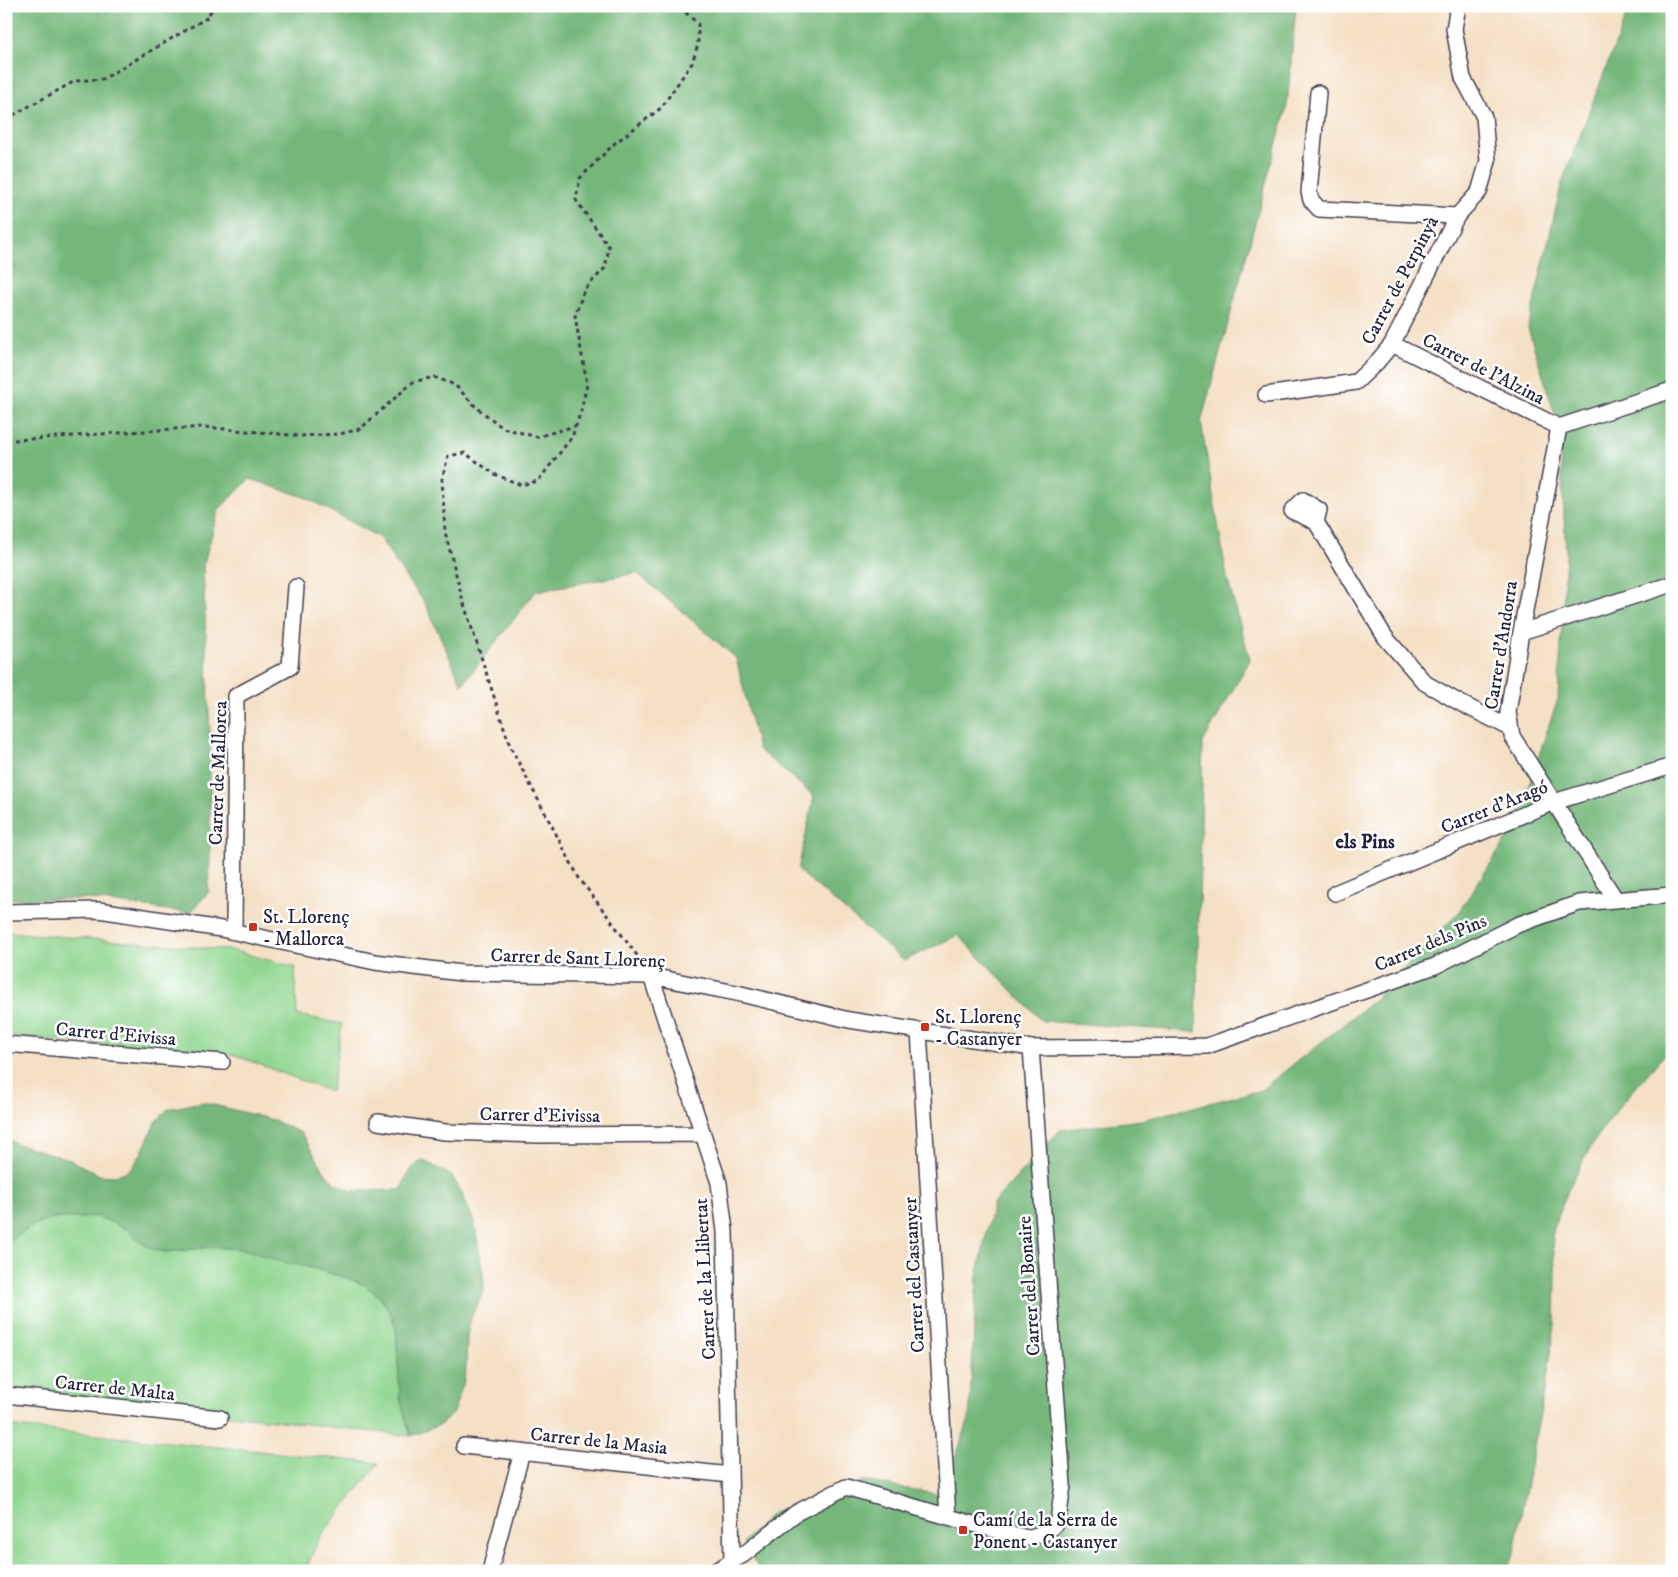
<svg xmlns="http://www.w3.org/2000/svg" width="1678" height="1577" font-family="'IM FELL DW Pica',serif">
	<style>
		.green { fill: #90d690; stroke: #597c66 }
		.forest { fill: #74b77a; stroke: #4b6c5a }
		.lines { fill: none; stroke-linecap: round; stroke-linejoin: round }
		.minor-casing { stroke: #423e50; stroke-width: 18 }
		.path { stroke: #423e50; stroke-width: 3; stroke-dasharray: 4 4; stroke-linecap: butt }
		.minor { stroke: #fff; stroke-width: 15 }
		.poi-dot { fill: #c8321e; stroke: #fff; stroke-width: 2 }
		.labels { text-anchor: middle; stroke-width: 5; stroke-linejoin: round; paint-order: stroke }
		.street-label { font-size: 19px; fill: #22223b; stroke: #fff }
		.poi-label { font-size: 19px; fill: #22223b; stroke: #fff; text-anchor: start }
		.neighbourhood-label { font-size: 20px; font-weight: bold; fill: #22223b; stroke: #fff }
	</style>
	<rect width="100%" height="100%" fill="#fff"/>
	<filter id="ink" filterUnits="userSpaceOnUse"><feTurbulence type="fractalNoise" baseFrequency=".02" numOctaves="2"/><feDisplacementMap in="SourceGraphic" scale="10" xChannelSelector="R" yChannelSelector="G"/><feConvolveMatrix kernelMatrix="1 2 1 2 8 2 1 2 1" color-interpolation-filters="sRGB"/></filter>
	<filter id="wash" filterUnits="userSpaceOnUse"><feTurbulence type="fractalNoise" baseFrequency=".0096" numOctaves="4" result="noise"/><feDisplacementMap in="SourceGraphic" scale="20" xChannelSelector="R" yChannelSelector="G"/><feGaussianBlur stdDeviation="1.12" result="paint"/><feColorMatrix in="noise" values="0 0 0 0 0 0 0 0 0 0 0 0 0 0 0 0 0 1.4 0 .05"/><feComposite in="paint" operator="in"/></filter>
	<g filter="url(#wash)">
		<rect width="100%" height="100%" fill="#f4e0c5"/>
		<path class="green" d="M6,932L231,950L295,967L297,1015L342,1024L331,1092L235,1055L6,1036Z
			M97,1216L127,1229L139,1241L166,1252L211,1247L244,1249L278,1261L313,1268L347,1278L365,1285L380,1297L390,1312L397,1328L400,1398L411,1436L6,1389V1242C20,1233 36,1220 53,1218C67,1215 83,1218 97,1216Z
			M6,1426L379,1463L320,1537L305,1571H9L6,1569Z"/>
		<path class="forest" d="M6,6H1296L1287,106L1201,422L1227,578L1250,660L1203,742L1196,1032L1042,1021L958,935L904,961L798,870L814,796L758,749L736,658L637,573L536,591L462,685L425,603L404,575L380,538L307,498L250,479L219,509L203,566L210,734V859L208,893L190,913L88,899H6Z
			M1630,6H1672V1046L1618,1108L1591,1146L1569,1188L1552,1231L1556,1278L1555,1325L1548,1372L1513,1557L1508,1571H760L743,1542L774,1512L864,1481L942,1495L969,1419L977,1277L993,1203L1060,1130L1142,1120L1261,1090L1372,1002L1458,913L1514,828L1558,699L1566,554L1559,427L1528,328L1562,182Z
			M202,1102L270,1119L301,1133L326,1174L337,1184L351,1191L401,1190L409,1171L422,1160L451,1175L461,1191L474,1222L483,1273L484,1289L471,1318L467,1335L466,1370L463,1385L452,1415L440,1425L411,1436L400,1398L396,1328L390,1312L380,1297L365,1285L347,1278L313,1268L278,1261L244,1249L211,1247L166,1252L152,1249L139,1241L127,1229L97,1216L82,1218H52L36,1224L6,1242V1138L17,1144L69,1159L99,1175L116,1176L131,1169L141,1154L155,1123L168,1109Z"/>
	</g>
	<g filter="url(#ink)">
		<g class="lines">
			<defs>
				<path id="minor" d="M1318,93L1309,192L1311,200L1319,209L1457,216
					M1392,344L1559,427
					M1266,395L1356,382L1377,362L1392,344L1457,216L1479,192L1488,161L1484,117L1463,78L1454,29L1458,6
					M1559,427L1521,632L1508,712L1512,736L1616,900
					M1559,427L1672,390
					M1316,522L1292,511L1303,500L1319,510L1316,522L1385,637L1425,683L1462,704L1510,728
					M1521,632L1672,584
					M1335,893L1554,802L1672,766
					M6,912L99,910L221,929L375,962L461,973L651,976L741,994L849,1020L1031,1048L1207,1046L1435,966L1517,925L1579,903L1672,895
					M234,932L236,696L290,667L296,587
					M651,976L719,1183L725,1231L732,1561
					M919,1031L948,1517
					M6,1044L222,1062
					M378,1122L445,1132L538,1135L703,1134
					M6,1395L220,1418
					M464,1446L730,1475
					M490,1571L522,1452
					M715,1571L743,1555L796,1513L846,1487L966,1522L1027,1538L1047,1532L1058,1521L1063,1485L1031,1048"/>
			</defs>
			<use href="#minor" class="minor-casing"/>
			<path class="path" d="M6,119L75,81L103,79L208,17L213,6
				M6,439L15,440L203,427L301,436L340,434L360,429L413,382L434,377L455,385L476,407L503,428L537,437L575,426
				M642,962L579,878L510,746L463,601L445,532L442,479L448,456L465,453L494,474L521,485L538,481L572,437L581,411L587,384L575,316L584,290L605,268L609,247L576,200L580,178L615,143L661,108L692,63L698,44V24L679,6"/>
			<use href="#minor" class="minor"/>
		</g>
	</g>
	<g class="poi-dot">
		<rect x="248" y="922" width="10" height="10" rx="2.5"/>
		<rect x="920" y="1022" width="10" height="10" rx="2.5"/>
		<rect x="958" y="1525" width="10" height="10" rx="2.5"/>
	</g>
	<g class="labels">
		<g class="street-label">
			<text transform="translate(1399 280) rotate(-62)" y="7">Carrer de Perpinyà</text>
			<text transform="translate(1484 368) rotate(27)" y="7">Carrer de l'Alzina</text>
			<text transform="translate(1500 645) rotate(-81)" y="7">Carrer d'Andorra</text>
			<text transform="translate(217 773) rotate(-88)" y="7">Carrer de Mallorca</text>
			<text transform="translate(1494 806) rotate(-22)" y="7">Carrer d'Aragó</text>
			<text transform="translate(1430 942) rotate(-23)" y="7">Carrer dels Pins</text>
			<text transform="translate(578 957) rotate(2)" y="7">Carrer de Sant Llorenç</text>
			<text transform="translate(116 1033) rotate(5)" y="7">Carrer d'Eivissa</text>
			<text transform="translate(540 1114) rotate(1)" y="7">Carrer d'Eivissa</text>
			<text transform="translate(913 1275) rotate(-93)" y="7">Carrer del Castanyer</text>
			<text transform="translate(704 1279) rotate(-93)" y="7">Carrer de la Llibertat</text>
			<text transform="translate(1028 1286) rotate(-94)" y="7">Carrer del Bonaire</text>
			<text transform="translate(115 1387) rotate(6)" y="7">Carrer de Malta</text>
			<text transform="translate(599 1440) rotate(6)" y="7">Carrer de la Masia</text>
		</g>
		<g class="poi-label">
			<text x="263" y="923">St. Llorenç<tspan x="263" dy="22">- Mallorca</tspan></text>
			<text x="935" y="1023">St. Llorenç<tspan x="935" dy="22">- Castanyer</tspan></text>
			<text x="973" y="1526">Camí de la Serra de<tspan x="973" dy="22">Ponent - Castanyer</tspan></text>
		</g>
		<g class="neighbourhood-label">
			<text x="1365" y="848">els Pins</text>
		</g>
	</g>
	<rect width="1678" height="1577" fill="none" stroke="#fff" stroke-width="25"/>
</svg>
